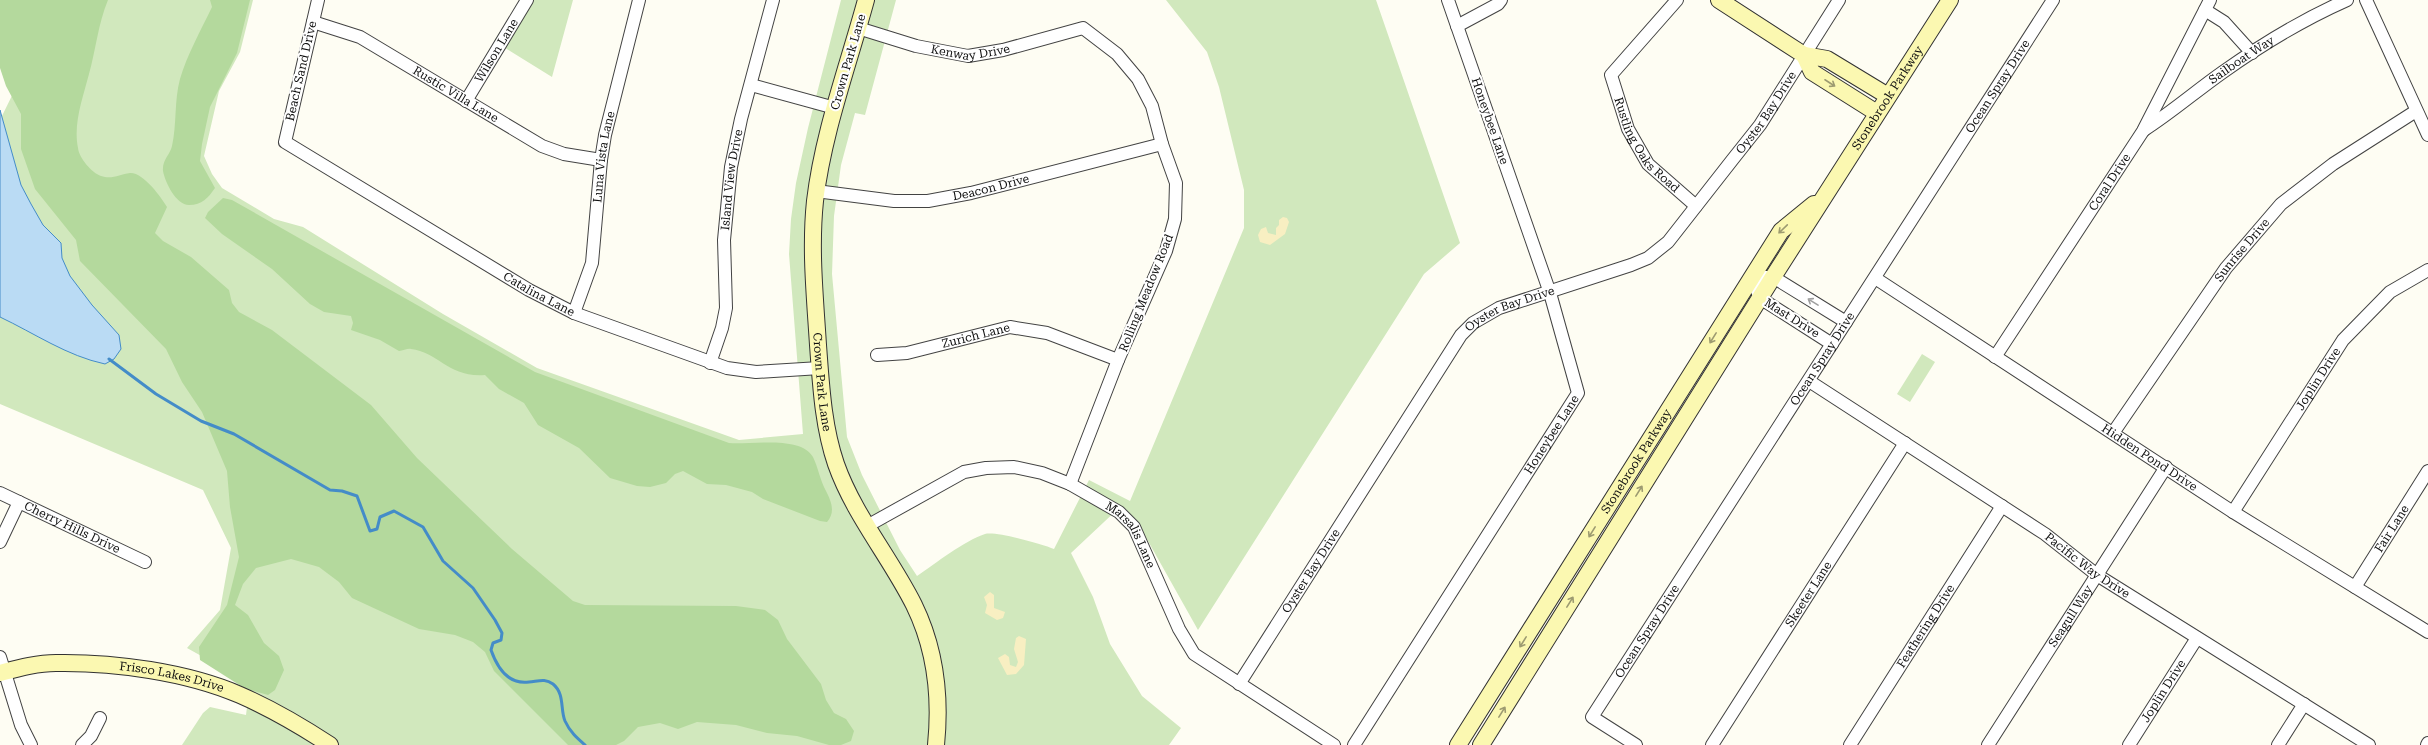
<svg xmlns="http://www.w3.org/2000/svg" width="2428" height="745" font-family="'Roboto Serif',serif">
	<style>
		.green { fill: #d1e8bd }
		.forest { fill: #b4d99d }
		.sand { fill: #f8efc2 }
		.water { fill: #badbf4; stroke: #448cc8 }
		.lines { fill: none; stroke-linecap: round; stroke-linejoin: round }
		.stream { stroke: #448cc8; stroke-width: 3 }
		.street-casing { stroke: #434343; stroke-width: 14 }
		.secondary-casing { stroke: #323232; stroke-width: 18 }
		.street { stroke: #fff; stroke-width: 12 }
		.secondary { stroke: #fbf8b1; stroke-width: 16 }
		.oneway { stroke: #9d9b71 }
		.oneway2 { stroke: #9f9f9f }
		.labels { text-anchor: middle; stroke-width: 4; stroke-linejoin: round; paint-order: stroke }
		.street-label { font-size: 12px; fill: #101010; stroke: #fff }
	</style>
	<rect width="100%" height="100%" fill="#fefdf3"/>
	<path class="green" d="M59,0H253L240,52L219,91L204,156L212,174L222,188L274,219L303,227L443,314L537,368L739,440L803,434L789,254L791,219L796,183L808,128L841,0H896L865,115L855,113L841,165L834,216L832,274L847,437L862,475L900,550L917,576C936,563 964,541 985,534C996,531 1042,544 1054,549L1089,480L1130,501L1244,228V190L1219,87L1207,52L1166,0H1376L1460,243L1424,274L1198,630L1139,525L1120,507L1071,553L1093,597L1110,644L1142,696L1181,728L1169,745H182L203,713L210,707L246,715L250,683L187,648L220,610L231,548L203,490L0,404V120Z
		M521,0H573L552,77L494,41Z
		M1922,354L1935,362L1910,402L1897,394Z"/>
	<path class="forest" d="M0,0H108C98,24 96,49 89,74C83,97 73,124 78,148C79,158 92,173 101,176C112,180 120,174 130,173C143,172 161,197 167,207L155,233L163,241L191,257L229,290L232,303L239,312L272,330L371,405L417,458L512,549L573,601L585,605L736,606L765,610L778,620L787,639L821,684L826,700L834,713L846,719L854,731L851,741L841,745H829L797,736L767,733L736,725L697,722L678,729L660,723L638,727L624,741L616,745H568L494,671L485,652L473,642L455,635L419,629L352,598L339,582L319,567L291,559L256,568L243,584L235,605L248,615L264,643L279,656L284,670L275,690L268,695L244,688L200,660L199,647L227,605L239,557L230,507L227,471L202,412L182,382L166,349L80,261L76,240L35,189L21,149V114L6,86L0,68Z
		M210,0H250L237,53L210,107L202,144L200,161L215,188C208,198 202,205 189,205C176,205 165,182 163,171C162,160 170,155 172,146C177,124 174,101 180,79C187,55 201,30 212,7Z
		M223,198L232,200L535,372L729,443C750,445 801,435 813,457C818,467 820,480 826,491C831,501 836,512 827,522L820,521L763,499L752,492L726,485L707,484L683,471L675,474L666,483L650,487L637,486L610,478L579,448L538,425L524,403L499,389L485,375C449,378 438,352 411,349C408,348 403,351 399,351L380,340L351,330L353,323L351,316L324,312L310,304L272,269L222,234L205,218L208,212Z"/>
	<path class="sand" d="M1283,217L1287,218L1289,222L1285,234L1270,245L1260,242L1258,235L1261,229L1266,227L1268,233L1276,235V228L1279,225V220Z
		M990,592L994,595V608L1005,612L1003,618L997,620L985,613L987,605L984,597Z
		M1019,636L1026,639L1024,665L1016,674L1007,675L998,658L1005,654L1009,657L1010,665L1016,667L1018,662L1014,649L1016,638Z"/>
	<path class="water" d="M0,110L21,185L31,204L43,225L61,243L62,258L70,276L92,305L119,335L121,349L114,359L105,364C67,356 34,333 0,317Z"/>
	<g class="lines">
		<path class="stream" d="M109,359L156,394L201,421L234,434L330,490L342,491L357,496L370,531L377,529L380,517L394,511L423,527L443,561L473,588L495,620L502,633L501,640L493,643L491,650C497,667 508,685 529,682C539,681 545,678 553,684C565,694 560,709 565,721C570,732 577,738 585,745"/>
		<defs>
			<g id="street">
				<path id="s1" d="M318,0L285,142L529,290L574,313L727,368L756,372L820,368"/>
				<path id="s2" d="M1677,0L1611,75L1628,129L1648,164L1696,206"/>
				<path d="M2366,0L2428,135"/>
				<path d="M2205,10L2224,22L2252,53"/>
				<path id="s3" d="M313,22L360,37L542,146L564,154L601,160"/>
				<path d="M1457,26L1498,4L1501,0"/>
				<path id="s4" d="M858,28L916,46L968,56L1003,50L1083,28L1117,54L1138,79L1152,106L1162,144L1176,183L1175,219L1166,251L1118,360L1070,484"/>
				<path d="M751,85L835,108"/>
				<path id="s5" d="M466,101L527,0"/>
				<path id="s6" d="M2144,130C2172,112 2196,91 2223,72C2261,45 2304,19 2347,0"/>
				<path id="s7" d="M816,191L894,201H928L971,193L1162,144"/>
				<path id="s8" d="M1875,278L2233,512L2428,632"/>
				<path id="s9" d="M574,313L592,263L601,160L605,135L639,0"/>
				<path d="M1832,344L1760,298L1751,277H1773L1846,322"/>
				<path id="s10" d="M877,355L907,353L1010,327L1047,333L1118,360"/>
				<path id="s11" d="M1995,357L2143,131L2210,0"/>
				<path id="s12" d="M710,363L722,328L726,308L724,240L731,167L741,119L773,0"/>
				<path id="s13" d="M1809,381L2045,534L2097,575L2369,745"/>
				<path id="s14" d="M2113,433L2226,268L2281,204L2333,164L2416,111"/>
				<path id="s15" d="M0,493L145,562"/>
				<path id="s16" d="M2233,512L2343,340L2390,292L2428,270"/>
				<path id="s17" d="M867,526L964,472L986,468L1014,467L1042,473L1070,484L1119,512L1134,527L1179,629L1194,654L1334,745"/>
				<path d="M0,542L19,502"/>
				<path id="s18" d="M2355,587L2428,471"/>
				<path d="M0,657L21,725L31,745"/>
				<path id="s19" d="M1239,684L1461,335L1473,323L1499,308L1631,265L1648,258L1668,242L1733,159L1760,125L1839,0"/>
				<path d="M82,745L91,736L100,718"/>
				<path id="s20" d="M1354,745L1578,393L1550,293L1448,0"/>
				<path id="s21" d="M1636,745L1592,717L2053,0"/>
				<path id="s22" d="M1712,745L1905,443"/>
				<path id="s23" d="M1850,745L2002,506"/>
				<path id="s24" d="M1988,745L2166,467"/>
				<path id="s25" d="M2129,745L2197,638"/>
				<path d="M2278,745L2304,704"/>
				<path d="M2427,745L2428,743"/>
			</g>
			<g id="secondary">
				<path id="s26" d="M866,0C848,66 823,133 815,201C810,249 815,297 818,345C821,385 823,426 836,464C854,515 890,557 914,605C936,650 941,696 936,745"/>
				<path d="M1719,0L1804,55L1827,59L1888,96"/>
				<path d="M1804,55L1812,72L1877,113"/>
				<path id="s27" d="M0,673C19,668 37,663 56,663C114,662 187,672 240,695C272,709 301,726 330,745"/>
				<path id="s28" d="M1458,745L1781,231L1814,204"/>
				<path id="s29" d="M1481,745L1773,277L1950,0"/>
			</g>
		</defs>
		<use href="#street" class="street-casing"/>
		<use href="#secondary" class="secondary-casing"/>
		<use href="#street" class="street"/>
		<use href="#secondary" class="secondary"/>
	</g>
	<defs><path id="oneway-shaft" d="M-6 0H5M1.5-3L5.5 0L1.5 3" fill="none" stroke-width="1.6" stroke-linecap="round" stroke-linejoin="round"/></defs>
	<g class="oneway">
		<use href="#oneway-shaft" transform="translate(1830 83) rotate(33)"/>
		<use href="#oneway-shaft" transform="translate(1783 229) rotate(136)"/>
		<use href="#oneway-shaft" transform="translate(1713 338) rotate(122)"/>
		<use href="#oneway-shaft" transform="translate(1639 491) rotate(-58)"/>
		<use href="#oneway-shaft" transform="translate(1592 532) rotate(122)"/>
		<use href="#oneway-shaft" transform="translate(1570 602) rotate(-58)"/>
		<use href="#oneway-shaft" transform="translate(1523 642) rotate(122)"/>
		<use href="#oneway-shaft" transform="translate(1502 712) rotate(-58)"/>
	</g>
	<use class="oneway2" href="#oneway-shaft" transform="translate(1813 302) rotate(-148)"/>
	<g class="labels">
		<g class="street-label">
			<text dy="4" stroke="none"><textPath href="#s4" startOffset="116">Kenway Drive</textPath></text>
			<text dy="4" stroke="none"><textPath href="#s5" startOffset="59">Wilson Lane</textPath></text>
			<text dy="4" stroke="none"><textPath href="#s6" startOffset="120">Sailboat Way</textPath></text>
			<text transform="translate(848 62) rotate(-74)" y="4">Crown Park Lane</text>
			<text transform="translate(301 71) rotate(-77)" y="4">Beach Sand Drive</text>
			<text dy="4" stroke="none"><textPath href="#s21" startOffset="802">Ocean Spray Drive</textPath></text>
			<text dy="4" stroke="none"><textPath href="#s3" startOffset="161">Rustic Villa Lane</textPath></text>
			<text dy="4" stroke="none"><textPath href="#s29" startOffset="764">Stonebrook Parkway</textPath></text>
			<text dy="4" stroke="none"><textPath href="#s19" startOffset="806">Oyster Bay Drive</textPath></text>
			<text transform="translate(1490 121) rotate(71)" y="4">Honeybee Lane</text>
			<text dy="4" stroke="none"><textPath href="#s2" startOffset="180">Rustling Oaks Road</textPath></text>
			<text dy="4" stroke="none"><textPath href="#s9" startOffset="160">Luna Vista Lane</textPath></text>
			<text dy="4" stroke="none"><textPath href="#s12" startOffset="186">Island View Drive</textPath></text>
			<text dy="4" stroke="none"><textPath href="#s11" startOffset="209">Coral Drive</textPath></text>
			<text dy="4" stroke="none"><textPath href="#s7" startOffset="177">Deacon Drive</textPath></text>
			<text dy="4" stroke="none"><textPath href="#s14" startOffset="224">Sunrise Drive</textPath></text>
			<text transform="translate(1146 293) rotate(-68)" y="4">Rolling Meadow Road</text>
			<text dy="4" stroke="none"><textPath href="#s1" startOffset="442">Catalina Lane</textPath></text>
			<text dy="4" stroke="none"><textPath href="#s19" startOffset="470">Oyster Bay Drive</textPath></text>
			<text transform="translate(1792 318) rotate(32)" y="4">Mast Drive</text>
			<text dy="4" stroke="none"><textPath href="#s10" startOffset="101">Zurich Lane</textPath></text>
			<text dy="4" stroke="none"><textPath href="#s21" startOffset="478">Ocean Spray Drive</textPath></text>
			<text dy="4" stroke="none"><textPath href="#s16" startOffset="158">Joplin Drive</textPath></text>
			<text dy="4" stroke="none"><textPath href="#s26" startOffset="389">Crown Park Lane</textPath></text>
			<text dy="4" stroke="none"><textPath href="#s20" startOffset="368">Honeybee Lane</textPath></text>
			<text dy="4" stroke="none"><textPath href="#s8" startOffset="328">Hidden Pond Drive</textPath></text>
			<text dy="4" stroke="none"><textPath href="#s28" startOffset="335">Stonebrook Parkway</textPath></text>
			<text dy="4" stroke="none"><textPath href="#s15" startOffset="80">Cherry Hills Drive</textPath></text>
			<text dy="4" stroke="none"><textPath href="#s18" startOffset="69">Fair Lane</textPath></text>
			<text dy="4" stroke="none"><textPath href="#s17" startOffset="302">Marsalis Lane</textPath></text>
			<text dy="4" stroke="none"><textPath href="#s13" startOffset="334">Pacific Way Drive</textPath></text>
			<text dy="4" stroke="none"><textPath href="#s19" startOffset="134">Oyster Bay Drive</textPath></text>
			<text dy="4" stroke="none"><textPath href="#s22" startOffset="179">Skeeter Lane</textPath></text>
			<text dy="4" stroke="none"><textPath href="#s24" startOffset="153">Seagull Way</textPath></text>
			<text dy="4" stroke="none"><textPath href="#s23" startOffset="141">Feathering Drive</textPath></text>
			<text dy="4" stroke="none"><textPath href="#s21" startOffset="154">Ocean Spray Drive</textPath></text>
			<text dy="4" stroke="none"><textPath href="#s27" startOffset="174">Frisco Lakes Drive</textPath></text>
			<text dy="4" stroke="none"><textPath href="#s25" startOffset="64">Joplin Drive</textPath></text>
		</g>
	</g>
</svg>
